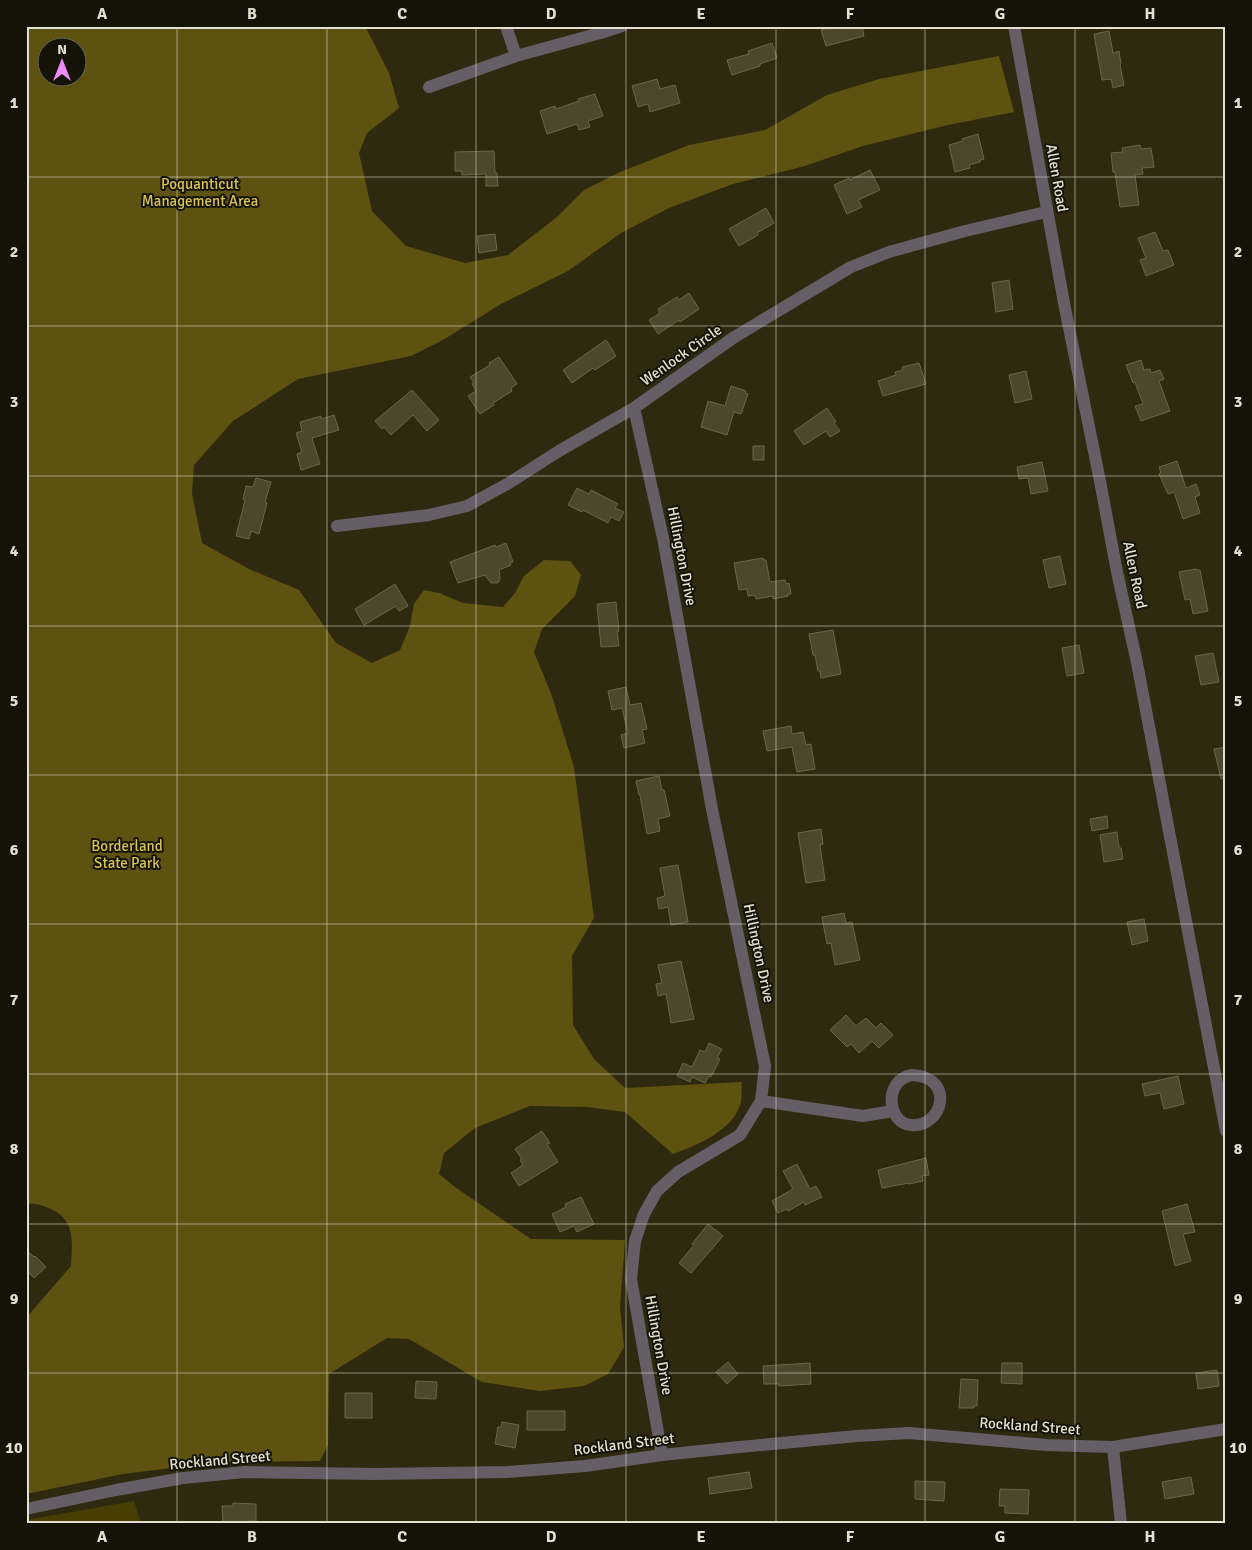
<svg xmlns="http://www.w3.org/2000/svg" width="1252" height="1550" font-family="Signika,sans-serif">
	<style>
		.green { fill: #473e03 }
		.forest { fill: #5d520f; fill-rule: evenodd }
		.building { fill: #4d482d; stroke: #6b664a }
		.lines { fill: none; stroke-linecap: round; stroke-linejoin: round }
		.minor { stroke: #665d67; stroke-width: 12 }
		.tertiary { stroke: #665d67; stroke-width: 12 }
		.grid { fill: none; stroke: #e3e0d0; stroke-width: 1; stroke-opacity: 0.55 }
		.labels { text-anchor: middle; stroke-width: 4; stroke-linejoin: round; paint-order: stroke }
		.street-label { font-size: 15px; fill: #e3e0d0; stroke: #151308 }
		.park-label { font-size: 15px; fill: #d8c453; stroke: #151308 }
		.neatline { fill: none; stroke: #e3e0d0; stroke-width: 2 }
		.grid-label { font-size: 16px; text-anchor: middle; font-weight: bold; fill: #e3e0d0 }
	</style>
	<rect width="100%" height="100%" fill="#2f2a0f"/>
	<path class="green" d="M134,1501L141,1524H26V1520Z"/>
	<path class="forest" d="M26,26H365L389,73L399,108L367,133L359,153L372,211L406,246L465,263L508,255L557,217L584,190L620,172L689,145L765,130L827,95L879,79L999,56L1014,112L948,125L863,146L805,166L733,184L669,208L621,233L568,271L501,304L443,340L411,356L298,379L233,421L194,465L192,494L202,543L249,569L299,590L336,643L372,663L400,650L410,626L414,604L424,590L439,593L463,603L503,607L515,593L524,576L544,560L570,561L581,575L575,596L542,629L534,652L552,696L574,767L594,918L572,956L573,1025L594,1059L625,1088L742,1082C741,1088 742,1096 741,1102C734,1130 698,1145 673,1154L625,1112L587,1107L530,1106L475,1128L444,1153L439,1174L455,1187L531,1239L625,1240L620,1307L624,1347L608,1374L584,1386L540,1391L482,1382L409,1339L387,1338L329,1374L328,1445L320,1461L219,1462L123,1474L26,1494V1318L71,1266C72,1243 76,1222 53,1210C42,1205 38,1203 26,1204ZM48,48H78V78H48Z"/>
	<path class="building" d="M834,26H862L864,36L826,46L821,30Z
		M1109,31L1113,53L1119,51L1121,64L1120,65L1124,85L1113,88L1111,79L1102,80L1094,34Z
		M772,43L777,58L760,64V66L732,75L727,60L749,54L748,51Z
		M657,79L660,89L675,85L680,103L650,112L648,104L638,107L632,86Z
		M595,94L603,116L588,121L590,127L579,130L577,124L547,134L540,111L555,106L556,109L579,101L578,99Z
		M978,134L984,159L980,160V162L969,165L970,168L955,172L949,145L963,141L962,139Z
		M1140,145L1141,149L1151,148L1154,167L1142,168L1143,174L1135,175L1139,205L1120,207L1115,172H1113L1111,153L1123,152L1122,148Z
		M494,151L495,173H497L498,186H486V174L462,175V171H455V152Z
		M870,170L880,190L858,200L862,207L847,214L834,185L849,178L850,180Z
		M766,208L774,223L757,233L758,235L739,246L729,229Z
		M1155,232L1163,251L1168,250L1174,265L1146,276L1140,260L1146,258L1138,238Z
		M495,234L497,250L479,253L477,236Z
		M1009,280L1013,309L996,312L992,283Z
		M689,293L699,309L680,322L679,320L658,334L649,320L660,313L658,309L677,297L679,300Z
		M606,340L616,356L595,370L593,368L572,383L563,370Z
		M499,357L517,384L511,388L512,391L493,403L494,405L480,414L468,396L476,391L472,384L474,383L470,377L490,365L489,363Z
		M1141,360L1144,370L1150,369L1151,373L1160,370L1164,379L1159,381L1170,411L1141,421L1135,406L1143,404L1135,382L1133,383L1126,365Z
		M919,363L926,384L883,396L878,381L896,375L895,372L903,370L902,367Z
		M1026,371L1032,399L1015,403L1009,375Z
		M731,386L746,391L745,393L748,394L741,414L734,412L727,435L701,427L708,401L725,406Z
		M412,390L439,420L427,431L413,415L391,435L384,427L382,429L375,421Z
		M827,408L836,422L834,423L840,431L830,437L826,431L804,445L794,431Z
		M334,415L339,430L312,438L320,464L301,470L297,454L302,452L296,433L302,431L300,422L321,416V419Z
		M753,446H764V460H753Z
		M1177,461L1186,488L1196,484L1200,495L1195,497L1200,513L1183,519L1174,492L1168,494L1159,474L1161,473L1159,467Z
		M1042,462L1048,491L1031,494L1028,478L1019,479L1017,467Z
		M256,478L271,482L265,502L267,503L259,534L251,531L249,539L236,536L245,500L243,499L246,486L253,487Z
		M577,488L589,494L591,490L618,504L615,508L624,512L619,521L611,517L608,523L583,510L582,512L568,505Z
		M506,543L513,562L510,563L511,565L499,570L500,578L498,583H491L485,575L458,583L450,562L495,545L496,547Z
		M1060,556L1066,584L1049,588L1043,560Z
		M763,558V560H766L770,582L785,580L786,584L789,583L791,594H788V596L773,599V596L756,599L755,595L748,596L747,589L739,590L734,563Z
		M1196,569V570H1200L1208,611L1193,614L1190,599L1185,600L1179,572Z
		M395,584L408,606L399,611L396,606L364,625L355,609Z
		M616,602L619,631H617L619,646L601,647L597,604Z
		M833,630L841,674L821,678L820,671H818L815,655H813L809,634Z
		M1079,645L1084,673L1067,676L1062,648Z
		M1213,653L1219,682L1201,685L1195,656Z
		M626,687L630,705L641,703L647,729L642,730L645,743L624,748L621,735L628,733L622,708L612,710L608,691Z
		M791,726L792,734L803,732L806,745L811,744L815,769L797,772L792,747L767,751L763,731Z
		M1226,747V778L1221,779L1214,749Z
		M659,776L662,790H664L670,816L658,819L660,831L647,834L640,795H639L636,781Z
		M1107,816L1108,828L1092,831L1090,819Z
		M821,829L823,844L820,845L825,880L806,883L798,833Z
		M1117,832L1119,848H1121L1123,859L1104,862L1100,835Z
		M678,865L688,922L671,925L668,907L659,909L657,898L665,896L660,868Z
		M844,913L846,923L852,922L860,960L835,965L831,943L827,944L822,917Z
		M1144,919L1148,941L1132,945L1127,922Z
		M681,961L694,1019L671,1023L666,994L658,996L656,984L662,983L658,965Z
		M846,1015L856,1026L866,1018L876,1028L881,1023L893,1035L879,1048L872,1041L859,1053L851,1044L847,1047L830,1030Z
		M709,1043L722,1049L717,1058L720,1059L711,1077L709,1076L705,1083L692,1077L690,1082L677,1076L683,1063L692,1067L700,1050L705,1052Z
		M1178,1076L1184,1104L1164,1109L1160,1093L1145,1096L1142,1084Z
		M542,1131L550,1143L547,1144L558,1162L519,1186L511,1173L523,1165L520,1160L522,1159L515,1149Z
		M926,1158L929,1175L922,1176L923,1181L909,1184V1183L882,1188L878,1170Z
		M797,1164L810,1189L816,1186L822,1197L805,1205L804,1202L788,1211L787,1209L778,1213L772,1201L793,1189L783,1171Z
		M581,1197L594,1224L577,1232L574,1226L560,1232L552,1214L566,1207L565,1204Z
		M1187,1204L1195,1232L1183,1234L1191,1261L1175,1266L1162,1211Z
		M708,1224L723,1236L691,1273L679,1263L694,1245L692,1244Z
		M26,1250L34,1257L35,1256L46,1267L34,1278L26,1270Z
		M728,1362L738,1374L727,1384L716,1372Z
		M810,1363L811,1384L779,1386V1384H764L763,1366Z
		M1002,1363H1022V1384L1001,1383Z
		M1217,1370L1219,1386L1198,1389L1196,1373Z
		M961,1379L978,1380L977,1406H974V1408H959Z
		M416,1381L437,1382L436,1399L415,1398Z
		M345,1393H372V1418H345Z
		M527,1411H565V1430H527Z
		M502,1422L519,1425L515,1448L495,1444L498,1427H501Z
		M749,1472L752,1488L710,1494L708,1478Z
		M1191,1477L1194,1494L1165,1499L1162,1482Z
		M915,1481L945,1482L944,1501L915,1499Z
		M1000,1489L1029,1490L1028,1514L1005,1513V1506H999Z
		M233,1503L256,1504V1521H248V1523H223L222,1506H233Z"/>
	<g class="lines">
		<path class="minor" d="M506,26L516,56
			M1014,26L1064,303L1100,481L1117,572L1137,663L1226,1131
			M429,87L516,56L604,32L622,26
			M634,408L663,538L712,809L765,1066L761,1101L740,1135L678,1172L657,1191L644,1214L635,1241L631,1279L662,1455
			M337,526L429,515L467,506L509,483L559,451L634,408L733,338L851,267L889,252L965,231L1046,212
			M912,1075C956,1077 943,1128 911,1125C887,1123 883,1080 912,1075Z
			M761,1101L863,1116L893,1111
			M1113,1447L1121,1524"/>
		<path class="tertiary" d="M26,1509L116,1490L183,1478L245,1472L375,1474L507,1472L585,1466L662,1455L739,1447L857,1436L909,1433L1046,1445L1113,1447L1226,1429"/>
	</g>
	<path class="grid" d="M177,26V1524M327,26V1524M476,26V1524M626,26V1524M776,26V1524M925,26V1524M1075,26V1524M26,177H1226M26,326H1226M26,476H1226M26,626H1226M26,775H1226M26,924H1226M26,1074H1226M26,1224H1226M26,1373H1226"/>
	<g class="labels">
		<g class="street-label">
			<text transform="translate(1057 178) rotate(80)" y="5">Allen Road</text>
			<text transform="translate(681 355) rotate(-35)" y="5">Wenlock Circle</text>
			<text transform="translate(682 556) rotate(79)" y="5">Hillington Drive</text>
			<text transform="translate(1135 575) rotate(78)" y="5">Allen Road</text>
			<text transform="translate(759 953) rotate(78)" y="5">Hillington Drive</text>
			<text transform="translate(659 1345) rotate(80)" y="5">Hillington Drive</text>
			<text transform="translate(1030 1426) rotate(4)" y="5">Rockland Street</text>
			<text transform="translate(624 1444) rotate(-7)" y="5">Rockland Street</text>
			<text transform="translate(220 1460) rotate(-5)" y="5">Rockland Street</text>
		</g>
		<g class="park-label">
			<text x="200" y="189">Poquanticut<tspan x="200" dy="17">Management Area</tspan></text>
			<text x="127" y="851">Borderland<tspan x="127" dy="17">State Park</tspan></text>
		</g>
	</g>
	<rect width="1252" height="1550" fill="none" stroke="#151308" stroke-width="55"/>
	<g transform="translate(62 62)"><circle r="24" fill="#151308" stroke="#676558"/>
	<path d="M0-4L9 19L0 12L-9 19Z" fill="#ed8cf9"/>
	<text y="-8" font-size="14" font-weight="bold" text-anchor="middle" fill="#e3e0d0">N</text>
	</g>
	<rect x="28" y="28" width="1196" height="1494" class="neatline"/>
	<g class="grid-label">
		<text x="102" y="19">A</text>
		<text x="252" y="19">B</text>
		<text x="402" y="19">C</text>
		<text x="551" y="19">D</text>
		<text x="701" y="19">E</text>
		<text x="850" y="19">F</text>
		<text x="1000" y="19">G</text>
		<text x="1150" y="19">H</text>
		<text x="14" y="108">1</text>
		<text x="1238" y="108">1</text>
		<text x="14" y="257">2</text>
		<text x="1238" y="257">2</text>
		<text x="14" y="407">3</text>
		<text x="1238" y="407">3</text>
		<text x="14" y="556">4</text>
		<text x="1238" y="556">4</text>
		<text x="14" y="706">5</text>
		<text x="1238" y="706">5</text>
		<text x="14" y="855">6</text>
		<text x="1238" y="855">6</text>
		<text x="14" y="1005">7</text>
		<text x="1238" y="1005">7</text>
		<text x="14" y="1154">8</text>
		<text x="1238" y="1154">8</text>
		<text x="14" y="1304">9</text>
		<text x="1238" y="1304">9</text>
		<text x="14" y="1453">10</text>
		<text x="1238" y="1453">10</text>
		<text x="102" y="1542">A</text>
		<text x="252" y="1542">B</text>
		<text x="402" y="1542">C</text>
		<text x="551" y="1542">D</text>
		<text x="701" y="1542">E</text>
		<text x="850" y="1542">F</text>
		<text x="1000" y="1542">G</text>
		<text x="1150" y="1542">H</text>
	</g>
</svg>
